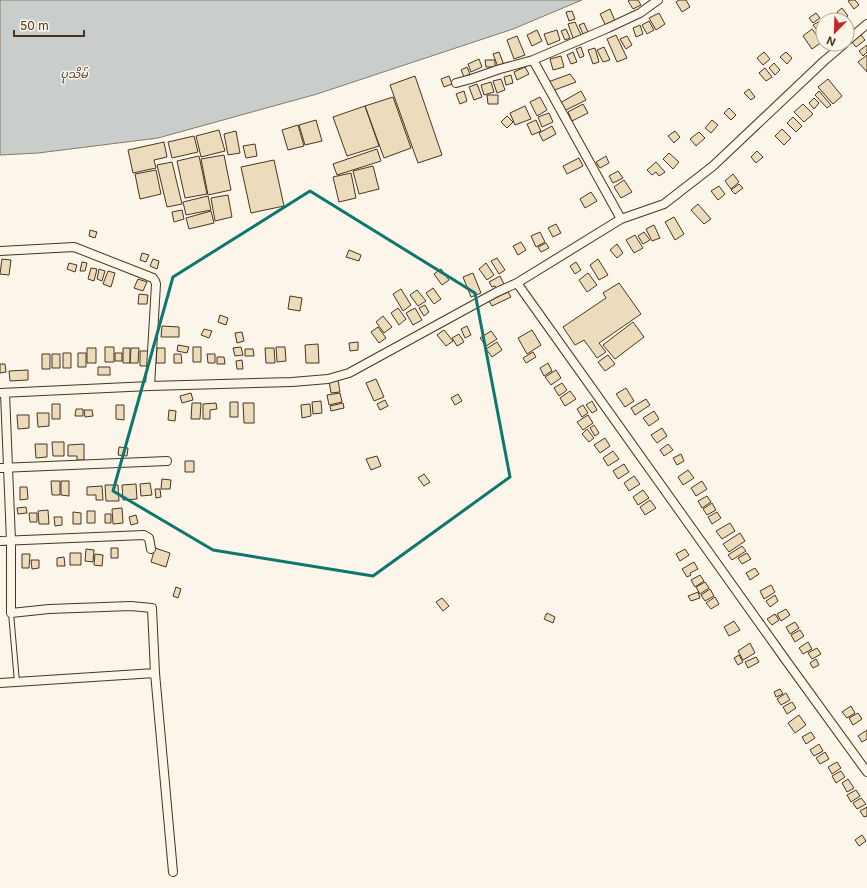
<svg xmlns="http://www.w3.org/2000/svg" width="867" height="888" font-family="Inter,'Noto Sans Myanmar',sans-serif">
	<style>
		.water { fill: #c9cecd; stroke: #887966 }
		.building { fill: #ecdcbc; stroke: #4a3520 }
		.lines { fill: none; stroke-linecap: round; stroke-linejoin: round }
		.lane-casing { stroke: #4a3520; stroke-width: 6 }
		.street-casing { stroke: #4a3520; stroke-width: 10 }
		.lane { stroke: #fbf6e9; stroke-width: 4 }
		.street { stroke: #fbf6e9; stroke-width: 8 }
		.marked { fill: none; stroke: #0f766e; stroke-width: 3; stroke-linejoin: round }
		.labels { text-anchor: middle; stroke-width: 3; stroke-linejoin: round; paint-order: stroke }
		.water-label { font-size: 11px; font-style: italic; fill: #4a3520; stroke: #fbf6e9 }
	</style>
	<rect width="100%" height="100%" fill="#fbf6e9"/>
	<path class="water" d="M0,0H582L513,29L317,94L158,138L38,153L0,155Z"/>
	<path class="building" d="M630,0H638L641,5L633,9L628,1Z
		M679,0H686L690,7L682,12L676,2Z
		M850,0H855L859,5L854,9L848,1Z
		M842,8L848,16L843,20H842L837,12Z
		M610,9L615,21L606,26L600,14Z
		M572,11L575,19L569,21L566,12Z
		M659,13L665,24L656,30L649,18Z
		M816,13L820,18L813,23L809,18Z
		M649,21L654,30L647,34L642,25Z
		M820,21L823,25V30L819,33L813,25Z
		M575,22L581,35L573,38L568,24Z
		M584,23L588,32L583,34L579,25Z
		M640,25L643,34L636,37L633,28Z
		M566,29L570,38L565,40L561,31Z
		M812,29L822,42L812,49L803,36Z
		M537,30L542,41L532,46L527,35Z
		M557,30L560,40L548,45L544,34Z
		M616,35L627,58L617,62L607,39Z
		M861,35L865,40L856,47L852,42Z
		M517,36L525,55L514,59L507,40Z
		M627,36L632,45L626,49L620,39Z
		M867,45V52L863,56L859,51Z
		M581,47L584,56L580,58L576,49Z
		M604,47L610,60L603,62L597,50Z
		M595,48L599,62L593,64L588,50Z
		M499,52L504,65L498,67L493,54Z
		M573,52L577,62L571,64L567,55Z
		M764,52L770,59L763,65L757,58Z
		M786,52L792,58L787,64L780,57Z
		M867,55V72L858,62Z
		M561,56L564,67L553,70L550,59Z
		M479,59L482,67L471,72L468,64Z
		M485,60H495V67H486Z
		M774,63L780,70L775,75L769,68Z
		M467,67L470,74L464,77L461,70Z
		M525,67L529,74L517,80L514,72Z
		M765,68L772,77L766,81L759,73Z
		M570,74L576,82L552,91L548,82Z
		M511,75L513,83L506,85L504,77Z
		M415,76L442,155L418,163L390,85Z
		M449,76L452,84L444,87L441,79Z
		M501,79L505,90L497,93L493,81Z
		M828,79L842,96L833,104L818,87Z
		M491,82L494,92L484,95L481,85Z
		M477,84L482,97L474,100L469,87Z
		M749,89L755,97L751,100L744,93Z
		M464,91L467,101L460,104L456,94Z
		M581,91L586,100L564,111L560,103Z
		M819,91L831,105L827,108L815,95Z
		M487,95H498V104H488Z
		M393,97L411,148L384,158L365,106Z
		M540,97L547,110L537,116L530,102Z
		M814,98L819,103L814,109L809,103Z
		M583,104L588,113L572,121L568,112Z
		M803,104L813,114L804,122L794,112Z
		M365,106L379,146L347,156L333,117Z
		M525,106L531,119L515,125L510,113Z
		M729,108L736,115L731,120L724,113Z
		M549,113L553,122L542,127L538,117Z
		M507,116L513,122L507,128L501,122Z
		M793,117L802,126L796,132L787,123Z
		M316,120L322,141L305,145L299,125Z
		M536,120L541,131L532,135L527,124Z
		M712,120L718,125L711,133L705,128Z
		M298,125L304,146L288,150L282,130Z
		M552,126L556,134L543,141L539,133Z
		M782,129L791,138L784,145L775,136Z
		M219,130L225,151L201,157L196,136Z
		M236,131L240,153L228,155L224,134Z
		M675,131L680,137L674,143L668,136Z
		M699,132L705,138L696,146L690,139Z
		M194,136L198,152L172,158L168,142Z
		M164,142L167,157L154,160L156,168L133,173L128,150Z
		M255,144L257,156L246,158L243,146Z
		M377,149L381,161L337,175L333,164Z
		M757,151L763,157L756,163L751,157Z
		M669,153L679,162L673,169L663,159Z
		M224,155L231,190L208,195L201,159Z
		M199,156L207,194L185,198L177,161Z
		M606,156L609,163L600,168L596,162Z
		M579,158L583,166L567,174L563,166Z
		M274,160L284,206L251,213L241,167Z
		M172,162L182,204L167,207L157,165Z
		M656,162L665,172L659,176L656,172L652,175L647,170Z
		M373,166L379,189L359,194L353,171Z
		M156,170L161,194L140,199L135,174Z
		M618,171L623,178L613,183L609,176Z
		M351,173L356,198L339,202L333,177Z
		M733,174L739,182L731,189L725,181Z
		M624,180L632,192L621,198L614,187Z
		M739,184L743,188L735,194L731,190Z
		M719,186L725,194L718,200L711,191Z
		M591,192L597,201L585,208L580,199Z
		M228,195L232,217L215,221L211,198Z
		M208,196L211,210L186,215L183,202Z
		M698,204L711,219L704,224L691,210Z
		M182,210L184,219L174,222L172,212Z
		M211,211L214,223L189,229L186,218Z
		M674,217L684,234L675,240L665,222Z
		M556,224L561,233L553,237L548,228Z
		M654,225L660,238L652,241L646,229Z
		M90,230L97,232L95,238L89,236Z
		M540,232L545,242L536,247L531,236Z
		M644,232L650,240L643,244L638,236Z
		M635,235L643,248L634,253L626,240Z
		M521,242L526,250L518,255L513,246Z
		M546,243L549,248L541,252L538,247Z
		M617,244L623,253L617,258L610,250Z
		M349,250L361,255L359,261L346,257Z
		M142,253L149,255L146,262L140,260Z
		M497,258L505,270L499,274L491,261Z
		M2,259L11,260L9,275L0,274Z
		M153,259L159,261L157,269L150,266Z
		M598,259L608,275L599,280L590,265Z
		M82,262L87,263L85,271H80Z
		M576,262L581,270L575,274L570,266Z
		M69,263L77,265L75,272L67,269Z
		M486,263L494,275L487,280L479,269Z
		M91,268L97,269L94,281L88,279Z
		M99,269L105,271L102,281L97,279Z
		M441,269L449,280L442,285L434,274Z
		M108,271L115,273L111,287L103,284Z
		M473,273L481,293L471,297L463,277Z
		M588,273L597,285L587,292L579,280Z
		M500,276L504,284L496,288L495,286L492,287L489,282Z
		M138,279L147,282L143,291L134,288Z
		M619,283L641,314L599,343L606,352L597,358L584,340L575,345L563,327L606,298L603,293Z
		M433,288L441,299L434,304L426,293Z
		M401,289L411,305L403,311L393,294Z
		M417,290L426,301L418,306L410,295Z
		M508,292L511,297L492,306L489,301Z
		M139,294L148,295L147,304H138Z
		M290,296L302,298L300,311L288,309Z
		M425,305L429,312L424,316L419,308Z
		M398,308L406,319L399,325L391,313Z
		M415,308L422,320L413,325L406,313Z
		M220,315L228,318L226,325L218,322Z
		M383,316L392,327L384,333L376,322Z
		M633,322L644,337L615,359L603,345Z
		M162,326L179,327V337H161Z
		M467,326L471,335L465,338L461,329Z
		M378,327L386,338L379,343L371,332Z
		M204,329L212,331L209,338L201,335Z
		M444,330L453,341L446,346L437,335Z
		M532,330L541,345L527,354L518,338Z
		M491,331L497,339L486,346L480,338Z
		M242,332L244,341L237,343L235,333Z
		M459,334L464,342L457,346L452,338Z
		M358,342V350L350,351L349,343Z
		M497,342L502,350L492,357L486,349Z
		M318,344L319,363H306L305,345Z
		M178,345L189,347L187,353L177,351Z
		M105,347H114V362H105Z
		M193,347H201V362H193Z
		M241,347L243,355L235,356L233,348Z
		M276,347H285L286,361L277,362Z
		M87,348H96V363H87Z
		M123,348H130V363H123Z
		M131,348H139L138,363H130Z
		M157,348H165V363H156Z
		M265,348H274L275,363H266Z
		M245,349H253L254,356H245Z
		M140,351H148V366H140Z
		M533,352L536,357L526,363L523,358Z
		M63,353H71V368H63Z
		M78,353H86V367H78Z
		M115,353H122V361H115Z
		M42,354H50V369H42Z
		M52,354H60V368H52Z
		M174,354H181L182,363H174Z
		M207,354H215V363H208Z
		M608,355L615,364L605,371L598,362Z
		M217,357H224L225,364H217Z
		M242,360L243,369H237L236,361Z
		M548,363L552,371L544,376L540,368Z
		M0,364H5L6,372L0,373Z
		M98,367H110V375H98Z
		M28,370V380L10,381L9,371Z
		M556,370L561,378L551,385L545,377Z
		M376,379L384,397L374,401L366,383Z
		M338,380L340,392L331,393L329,381Z
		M562,383L567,390L559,396L554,388Z
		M626,388L634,401L625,407L616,394Z
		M570,391L576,399L565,406L560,398Z
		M191,393L193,400L182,403L180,396Z
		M340,393L342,402L329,405L327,395Z
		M458,394L462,401L455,405L451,398Z
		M646,399L650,405L635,415L631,408Z
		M385,400L388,406L380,410L377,404Z
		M321,401L322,413L313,414L312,402Z
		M592,401L597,410L592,413L586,405Z
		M230,402H238V417H230Z
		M192,403H201L200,419H191Z
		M216,403L217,409L210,410V419H203V404Z
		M243,403H254V423H244Z
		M343,403L344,408L331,411L330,406Z
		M52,404H60V419H52Z
		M310,404L311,416L302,418L301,405Z
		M116,405H124V420L116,419Z
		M583,405L588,413L582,417L577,409Z
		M76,409H83V416H75Z
		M84,410H92L93,416L85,417Z
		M169,410L176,411L175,421L168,420Z
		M654,411L659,419L649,426L643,418Z
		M37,413H49V426L38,427Z
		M17,415H29V428L18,429Z
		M588,415L593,423L583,430L577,422Z
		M594,425L599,433L595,436L590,428Z
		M662,428L667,436L657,443L651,435Z
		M587,429L594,438L589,442L582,434Z
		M605,438L610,446L600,453L594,445Z
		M52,442H64V456H53Z
		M35,444H47V457L36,458Z
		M84,444V460H77V456H68V445Z
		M668,444L673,450L664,456L660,450Z
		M119,447L128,448L127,456L118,455Z
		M613,451L619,459L608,466L603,458Z
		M681,454L684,461L677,465L673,458Z
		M377,456L381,466L371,470L366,459Z
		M185,461H194V472H185Z
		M624,464L629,472L618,479L613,471Z
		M688,470L694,478L683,485L678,477Z
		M424,474L430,482L424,486L418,478Z
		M634,476L640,484L629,491L624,483Z
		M162,479L171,480L170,489H161Z
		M51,481H60V495H52Z
		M61,481H69V496L61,495Z
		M702,481L707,489L696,496L691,488Z
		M150,483L152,495L141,496L140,484Z
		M136,484L137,499L123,500L122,485Z
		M105,485H118L119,501H106Z
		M102,486L103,500H96V495H87V487Z
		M20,487H27L28,499L20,500Z
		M155,489H160L161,497L156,498Z
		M643,490L649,498L638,505L633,497Z
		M707,496L711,502L702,508L698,501Z
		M650,500L656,508L645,515L640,507Z
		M712,503L716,510L707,515L703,509Z
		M26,507L27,513L18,514L17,508Z
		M122,508L123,523L113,524L112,509Z
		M48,510L49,524H39L38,511Z
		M87,511H95V523H87Z
		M73,512L81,513V524H73Z
		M717,512L721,518L712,524L708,517Z
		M29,513H37V522H30Z
		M105,514H111V523H105Z
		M136,515L138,523L131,525L129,517Z
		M54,517H62V525L55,526Z
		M730,523L735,531L722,539L716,531Z
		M740,533L745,541L729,552L723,544Z
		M742,546L746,551L732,560L728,555Z
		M111,548H118V558H111Z
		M155,548L170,553L166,567L151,562Z
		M86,549L94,550L93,562L85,561Z
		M685,549L689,555L680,561L676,554Z
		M70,553H81V565H70Z
		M747,553L751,559L742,564L738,558Z
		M22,554H30L29,568H22Z
		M95,554L103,555L102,566L94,565Z
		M64,557L65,566H57V558Z
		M31,560H39V568L32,569Z
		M694,562L698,569L690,573L691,575L687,577L682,569Z
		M755,568L759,574L750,580L746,573Z
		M700,575L704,581L695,587L691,580Z
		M705,582L709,588L700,594L696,587Z
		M771,585L775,592L764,599L760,591Z
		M176,587L181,589L178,598L173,596Z
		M710,589L714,596L705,601L701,595Z
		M698,592L700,598L691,601L688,596Z
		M775,595L778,601L770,607L766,601Z
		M715,597L719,604L711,609L706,603Z
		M442,598L449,606L443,611L436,602Z
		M786,609L790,615L781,621L777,614Z
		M547,613L555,617L553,623L544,619Z
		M775,614L779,620L772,625L767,619Z
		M734,621L740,630L729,636L724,627Z
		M795,622L799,628L790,634L786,627Z
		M800,630L804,636L795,642L791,635Z
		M808,642L812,649L803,654L799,648Z
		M750,643L755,653L743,660L738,651Z
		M817,648L821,654L812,659L808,653Z
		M739,655L743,662L738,665L734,658Z
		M756,657L759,662L748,668L745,662Z
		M816,659L819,665L813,668L810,663Z
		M780,689L783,694L776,697L774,692Z
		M786,693L790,700L781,705L777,699Z
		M792,702L796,708L787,714L783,707Z
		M851,706L855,713L847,718L842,712Z
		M858,713L862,719L853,725L849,718Z
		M799,715L806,725L795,733L788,723Z
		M867,730V739L862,742L858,736Z
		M811,732L815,738L806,744L802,737Z
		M819,744L823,751L814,756L810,750Z
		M825,752L829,759L820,764L816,758Z
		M837,762L841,768L832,774L828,767Z
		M841,771L845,777L836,783L832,776Z
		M848,779L854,788L847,792L842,783Z
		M856,790L860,796L851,802L847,795Z
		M861,798L866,804L857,809L853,803Z
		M867,807V816L864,817L860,811Z
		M862,835L866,841L859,846L855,840Z"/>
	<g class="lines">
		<defs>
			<path id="lane" d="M11,613L17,682"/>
			<path id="street" d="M847,41L867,24
				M533,60L621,219
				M456,83L471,79L500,69L533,60L608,28L640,13L658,0
				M0,251L74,247L153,278L155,281L156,284L150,386
				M517,283L785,659L867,772
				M0,393L150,386L292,382L328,379L349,373L497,292L517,283L621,219L664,204L713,166L824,61L844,44
				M0,468L167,461
				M0,541L144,535L149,538L151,549
				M155,673L173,872
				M0,683L155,673L152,608L131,606L49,609L11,613V541L5,393"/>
		</defs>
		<use href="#lane" class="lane-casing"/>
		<use href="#street" class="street-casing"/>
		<use href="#lane" class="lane"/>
		<use href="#street" class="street"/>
	</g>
	<path class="marked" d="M310,191L475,293L510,477L373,576L213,550L113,491L173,277Z"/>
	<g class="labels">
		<g class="water-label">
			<text x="74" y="78">ပုသိမ်</text>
		</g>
	</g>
	<g transform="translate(835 32) rotate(203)"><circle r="19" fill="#fbf6e9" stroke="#b4a999"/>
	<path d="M0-3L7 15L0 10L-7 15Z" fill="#c62828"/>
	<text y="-6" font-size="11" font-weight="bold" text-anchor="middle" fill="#4a3520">N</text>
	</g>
	<path d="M14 30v6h70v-6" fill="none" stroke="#4a3520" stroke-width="2"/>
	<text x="20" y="30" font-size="12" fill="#4a3520" stroke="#fbf6e9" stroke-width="3" paint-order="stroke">50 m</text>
</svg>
